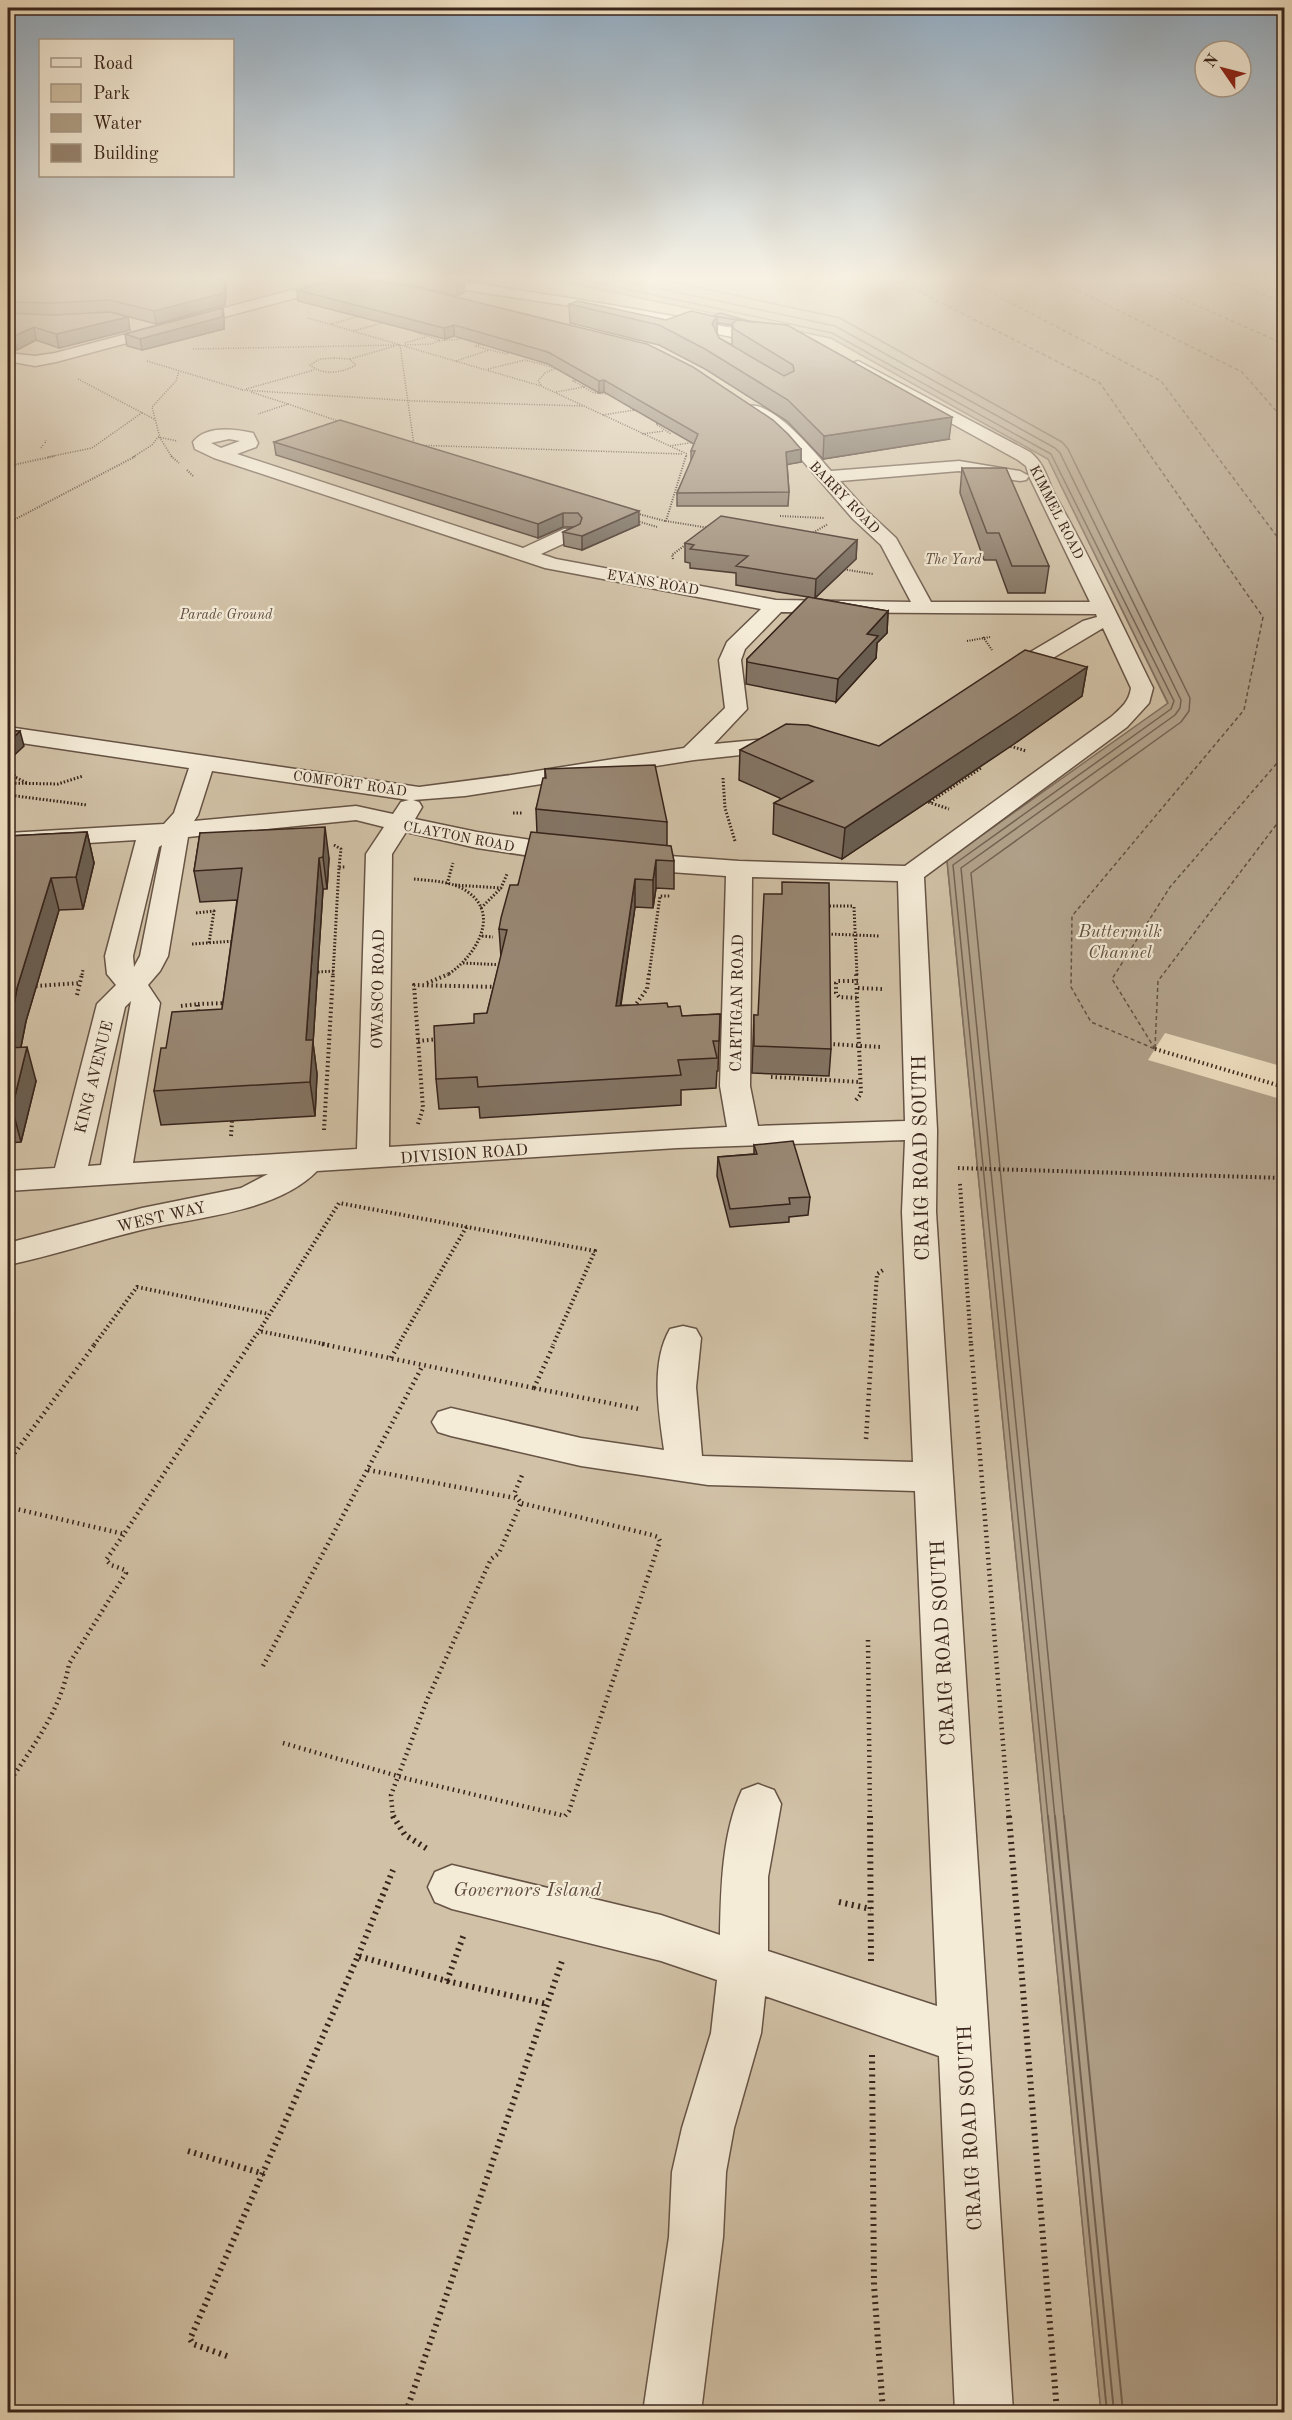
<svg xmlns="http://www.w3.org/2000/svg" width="1292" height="2420" font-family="'Old Standard TT',serif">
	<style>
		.green { fill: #d1c1a6; stroke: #847260; stroke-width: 1.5 }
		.water { fill: #b1a18a; stroke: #816f5e; stroke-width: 1.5 }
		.pier { fill: #f0e1c3 }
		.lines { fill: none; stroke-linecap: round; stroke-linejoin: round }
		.shore-far1 { stroke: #746252; stroke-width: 1.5 }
		.shore { stroke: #746252; stroke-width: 2 }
		.ferry { stroke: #625042; stroke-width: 1.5; stroke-dasharray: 4 3; stroke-linecap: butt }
		.minor-casing { stroke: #665345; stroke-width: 3 }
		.path-far5 { stroke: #38241b; stroke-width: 1.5; stroke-dasharray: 1 1.5; stroke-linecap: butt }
		.path-far4 { stroke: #38241b; stroke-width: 2; stroke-dasharray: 1 1.5; stroke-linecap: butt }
		.path-far3 { stroke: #38241b; stroke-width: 3; stroke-dasharray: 1.5 2; stroke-linecap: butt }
		.path-far2 { stroke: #38241b; stroke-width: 4; stroke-dasharray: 1.5 3; stroke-linecap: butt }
		.path-far1 { stroke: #38241b; stroke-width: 4.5; stroke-dasharray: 1.5 4; stroke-linecap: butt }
		.path { stroke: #38241b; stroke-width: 6; stroke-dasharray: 2 4.5; stroke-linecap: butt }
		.minor { fill: #f5ecd8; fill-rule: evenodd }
		.wall { fill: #837362; stroke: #38241b; stroke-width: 1.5; fill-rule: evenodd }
		.shaded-wall { fill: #6a5e50; stroke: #38241b; stroke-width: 1.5 }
		.building { fill: #988672; stroke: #38241b; stroke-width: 1.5 }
		.labels { text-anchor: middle; stroke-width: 4.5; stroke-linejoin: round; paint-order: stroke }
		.far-street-label { font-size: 14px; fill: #38241b; stroke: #f5ecd8 }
		.far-park-label { font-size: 14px; font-style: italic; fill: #5e4b3e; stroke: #f5ecd8 }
		.street-label { font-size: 16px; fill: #38241b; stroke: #f5ecd8 }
		.water-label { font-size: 18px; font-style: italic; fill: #625042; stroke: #f5ecd8 }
		.near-street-label { font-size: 20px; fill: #38241b; stroke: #f5ecd8 }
		.near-park-label { font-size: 20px; font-style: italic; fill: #5e4b3e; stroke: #f5ecd8 }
	</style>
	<rect width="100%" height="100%" fill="#f0e1c3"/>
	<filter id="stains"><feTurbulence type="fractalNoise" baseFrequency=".00333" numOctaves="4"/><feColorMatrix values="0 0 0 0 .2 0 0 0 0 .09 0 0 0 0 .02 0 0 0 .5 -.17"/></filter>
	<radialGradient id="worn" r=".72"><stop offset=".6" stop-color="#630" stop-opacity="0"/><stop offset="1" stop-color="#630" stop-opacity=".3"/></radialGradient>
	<path class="green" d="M8,278H546L831,338L1048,459L1168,704L947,861L1101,2412H8Z"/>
	<path class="water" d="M546,278H1284V2412H1101L947,860L1168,703L1048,459L831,338Z"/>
	<path class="pier" d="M1165,1033L1284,1067V1100L1148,1060Z"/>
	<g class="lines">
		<path class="shore-far1" d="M575,278L832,333L1051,454L1174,701L1171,709L953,865L1048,1818
			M611,278L835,326L1055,448L1060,453L1181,700L1180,708L1175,715L961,868L1055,1818
			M655,278L840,318L1062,442L1068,449L1190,698L1189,711L1181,722L971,873L1064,1818"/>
		<path class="shore" d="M1048,1816L1107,2412
			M1055,1816L1114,2412
			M1064,1816L1123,2412"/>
		<path class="ferry" d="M892,278L1100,383L1263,617L1244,710L1072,916L1071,987L1091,1022L1155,1049
			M963,278L1161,381L1284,546
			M1053,278L1242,372L1284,420
			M1135,278L1284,344
			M1223,278L1284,303
			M1265,278L1284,285
			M1155,1048L1158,981L1276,825L1284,819
			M1155,1049L1112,979L1170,887L1284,755"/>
		<defs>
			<path id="minor" d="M337,278H361L359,281L56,362L35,366L8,361V353L35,356L55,353Z
				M406,278H441C535,293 629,306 722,326C736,329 777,329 784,337C774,349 708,332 692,328C600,308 506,297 413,282Z
				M858,361L1030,452C1045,464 1047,479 1055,495C1091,558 1121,623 1153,688L1149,703L1127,727L924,877L937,1130L936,1212L1013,2412H955L939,2056L765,1996L761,2033L734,2128L726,2172L723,2237L701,2412H643L669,2237L672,2172L682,2128L711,2033L717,1980L661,1961L452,1909L435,1902L428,1887L435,1872L452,1865L661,1915L720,1935C721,1887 722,1833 742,1790L758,1784L774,1790L781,1804L768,1877V1951L937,2006L915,1491L708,1485L581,1466L451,1436L438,1432L432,1422L438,1412L451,1408L581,1438L664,1450C659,1413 650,1363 670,1329L683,1326L696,1329L701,1338L696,1387L702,1456L913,1462L902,1212L905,1140L677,1148L317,1171C276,1213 195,1217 141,1230C96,1241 52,1256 8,1265V1243L142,1208L241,1188L268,1174L8,1191V1171L55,1168L97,1004L116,985L107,974L105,956L136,840L8,848V833L164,824L174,813L189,768L8,741V727L419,787L511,775L684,748L725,708L719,660L727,642L761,609L545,568L214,458L195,449L193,442C206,425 235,429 253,433L258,443L256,447L237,454L523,548L564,529H578L580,533L578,537L541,554L556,559L776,600L911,602L881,545L853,519L789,445L774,431L748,412L746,409L748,406C773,400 816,454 831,471L959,461L1020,471L1029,476L1026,466L1018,460L853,369L850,366L853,363ZM229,439L240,441L221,448L211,443ZM959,471L1020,481L1026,480L1029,476L1090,602H931L896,538L867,511L840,481ZM781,612L1096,614L1097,617L1083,621L995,673L992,678L995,683L1003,685L1011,683L1103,628L1131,688C1129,702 1121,708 1111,717L905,866L739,861L628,853L619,856L615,861L619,866L628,869L726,876L720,1086L727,1127L389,1147L392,854L406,832L477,848L571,862L580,859L584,854L580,849L571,846L477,832L415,819L422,807L419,802L413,800L465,796L694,760L795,749L799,744L795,739L787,737L714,744L747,709L741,660L745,649ZM212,771L409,800L401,802L393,814L356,806L194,821L198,815ZM356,820L384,827L366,854L357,1149L133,1163L160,1003L148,985L160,971L168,956L188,837ZM162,845L140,956L134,967L133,956L159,847ZM752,877L898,881L905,1121L758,1126L750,1086ZM131,1001L101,1165L88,1166L125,1007Z"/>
		</defs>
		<use href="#minor" class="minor-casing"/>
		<path class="path-far5" d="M335,311L351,313
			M308,318L541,386L687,454L686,457
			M331,324L361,316
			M353,331L386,322
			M439,341L461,339
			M405,343L426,337
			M484,343L475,346L506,354L513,351
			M405,345L432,344L439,340L415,332L413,328
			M193,349L400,345L414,445L683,454
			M334,358L349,359L356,365C342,373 323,376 310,365L320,359Z
			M350,359L395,346
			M147,361L243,390
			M456,361L489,350
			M488,369L525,360L559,369
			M78,379L154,419
			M541,385L538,381L545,373L556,368
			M584,387L594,393L611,394
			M246,389L314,370
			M242,390L414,401L584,406
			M251,392L288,404L258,414
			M556,392L584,387L573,381L581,379
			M288,404L341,422
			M634,410L650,417
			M603,415L634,410L620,401L625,400
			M662,423L656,424L671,434
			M642,434L664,431
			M158,437L177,441
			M45,443L46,440
			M670,446L695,442
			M41,448L43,445
			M48,457L92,448L143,412
			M133,457L152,445L158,437
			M172,457L160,438L152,407L176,381L179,371"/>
		<path class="path-far4" d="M171,456L179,463
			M686,456L666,521L709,528
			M8,466L55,456
			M187,470L193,476
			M635,513L665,521
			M780,516L824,518
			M637,521L657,527
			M8,523L136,456
			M811,534L828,524
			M673,559L672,555L689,542
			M842,569L873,574
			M983,637L992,650
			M967,641L990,637"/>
		<path class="path-far3" d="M1007,745L1026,751
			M14,765L12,769L15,777L27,783
			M723,778L725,808L735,841
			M8,783L58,784L83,776
			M8,795L87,805
			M925,801L949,809
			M930,802L981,768L978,766
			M513,813H523
			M334,845L341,849L339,867
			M414,879C432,881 453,881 468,892C502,916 473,959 447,975
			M447,884L453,863
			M455,885L501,888L507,874
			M826,906H854
			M854,907L857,975
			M481,908L500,889
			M196,913L214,911L209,943
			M828,934L880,936
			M482,936L493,937
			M192,944L236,941
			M463,963L504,965
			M318,972L335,971
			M82,975L83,970
			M333,975L339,867H345
			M649,975L660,896H671"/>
		<path class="path-far2" d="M858,981H838L836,983V993L839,997L858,998
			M427,983L449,974
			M36,986L80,983
			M858,988L882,989
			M77,995L82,974
			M198,1004L227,1003
			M181,1006L198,1004V1013
			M634,1007L647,989L649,974
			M418,1041L439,1039
			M829,1044L881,1047
			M1155,1049L1284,1087
			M771,1077L860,1082
			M856,1100L861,1094L856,974
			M418,1124L423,1108L414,985L498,987
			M324,1130L333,974
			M231,1136L232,1121
			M958,1168L1284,1178
			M960,1184L971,1345
			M94,1345L137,1287L269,1314
			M249,1345L259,1331
			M329,1345L259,1331L339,1203L595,1251L553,1345
			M398,1345L467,1226
			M872,1345L877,1274L883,1270"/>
		<path class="path-far1" d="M322,1344L534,1388
			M971,1344L1009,1818
			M391,1358L399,1344
			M534,1388L639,1409
			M534,1388L554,1344
			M866,1439L872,1344
			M8,1462L95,1344
			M368,1470L515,1498
			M8,1507L124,1534L250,1344
			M868,1640L870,1818
			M263,1666L423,1365
			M283,1743L408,1779L565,1816L569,1811L660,1541L658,1537L652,1535L521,1503
			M8,1784C33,1746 61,1710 69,1664L126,1573L125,1570L111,1565L106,1560L124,1534
			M393,1818L391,1795L427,1700L491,1559L499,1553L521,1503L514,1494L523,1473"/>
		<path class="path" d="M393,1816L405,1835L429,1850
			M870,1816L871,1964
			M1009,1816L1057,2412
			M839,1902L871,1909
			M358,1956L393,1870
			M447,1981L547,2004
			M872,2055L874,2285L883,2412
			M188,2151L264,2174
			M227,2356L193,2344L190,2339L358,1956L447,1981L464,1934
			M406,2412L562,1961"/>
		<use href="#minor" class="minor"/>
	</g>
	<path class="wall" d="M8,278H227L225,305L156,324L114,313L130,330L59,348L36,340L17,350L8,349Z
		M354,278L801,449V462L787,464L789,492L788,506H677V493L691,463V451L694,444L604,392L599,393L548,364L454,336L445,339L298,301L297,290Z
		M375,278H441L464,282V292L457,296L420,287L375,280Z
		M457,278H493L484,282Z
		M569,304L666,320L714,316L752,322L949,439L823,459L787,421L705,369L659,345L570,323ZM717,323L732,325V345L719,338L717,332Z
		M223,308L224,319V329L142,350L127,346L125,334Z
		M274,442L639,525L582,550L564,546L563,532L574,527H563L538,538L276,455Z
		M962,468L1049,566L1045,593H1008L996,560H984L960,493Z
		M857,540L856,559L815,598L888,611L887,633L877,643L876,658L836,702L746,684L747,659L808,597L736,585V573L690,568V563L685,562V543Z
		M1087,667L1082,696L1014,744L842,859L773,834L774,803L782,799L739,780L740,750L879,746Z
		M545,769L667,822V846L674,861V889L656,888L653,908L635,907L621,1005L668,1007L682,1016L720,1014L718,1071H717L716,1088L681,1090V1105L480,1118L479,1107L439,1109L436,1079L474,1023L487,1013L501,957L499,929L518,885L537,833L536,809L545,778Z
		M87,832L94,863L83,909L59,910L26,1021L21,1047L36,1081L21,1142L8,1143V836Z
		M200,833L329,858L327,889H323L313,1043L317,1074L315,1116L161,1125L154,1091L166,1048L222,1009L237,900L200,902L194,871Z
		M754,1015L831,1049L829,1076L752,1073Z
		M754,1145L810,1197L808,1215L789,1217V1222L730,1227L717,1176L718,1157L754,1154Z"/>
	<path class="shaded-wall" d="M225,278H227L225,305L156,324L154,311Z
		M484,278H493L484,282Z
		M464,282V292L457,296V285Z
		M223,308L224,319V329L142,350L140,339Z
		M128,317L130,330L59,348L56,334Z
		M717,317V336L712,323Z
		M454,325V336L445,339L444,328Z
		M34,327L36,340L17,350L14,336Z
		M604,380V392L599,393V381Z
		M952,417L949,439L823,459L824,436Z
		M801,449V462L785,465L786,452Z
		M639,511V525L582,550V536Z
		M563,513V527L538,538V524Z
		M857,540L856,559L815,598L816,579Z
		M888,611L887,633L877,643L876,658L836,702L838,679L867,634Z
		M1087,667L1082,696L1014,744L842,859L845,828Z
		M20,731L24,746L8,761V743Z
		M325,827L329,858L327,889L323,857Z
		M87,832L94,863L83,909L76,877Z
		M319,858L323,889L313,1043L317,1074L315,1116L310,1082L306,1040Z
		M656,860V888L653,908V880Z
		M51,878L59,910L26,1021L14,1082L8,1056V1038L17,988Z
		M635,879V907L616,1035V1006Z
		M27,1047L36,1081L21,1142L12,1108Z"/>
	<path class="building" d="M8,278H225L224,293L154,311L110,300L53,303L8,302Z
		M342,278H354L419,288L647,344L693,367L773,420L788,434L801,449L786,452L789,492L677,493L695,451H691L698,434L604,380L599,381L548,352L454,325L444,328L297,290Z
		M427,278H441L464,282L457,285Z
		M578,301L666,320L691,311L717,317L712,323L719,338L784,376L794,371L793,365L734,329L732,324L737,320L787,325L952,417L824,436L788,400L705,349L659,325L569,304Z
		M223,308L222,317L140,339L125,334Z
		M110,312L128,317L56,334L34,327L14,336H8V313L53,315Z
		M720,313L752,322L714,316Z
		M340,420L639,511L582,536L563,532L580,524L582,518L578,513H563L538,524L274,442Z
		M962,468H1006L1049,566H1012L999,533H987Z
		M721,516L857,540L816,579L736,566L748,556L690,549L694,545L685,543Z
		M808,597L888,611L867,634L878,636L838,679L747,662V659Z
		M1025,650L1087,667L1018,714L845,828L774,803L813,781L740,750L786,724L808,725L879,746Z
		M8,730L20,731L8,743Z
		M655,765L667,822L536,809L543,778H546L545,769Z
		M325,827L323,857L319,858L306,1040H313L310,1082L154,1091L161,1048H166L172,1012L222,1009L242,868L194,871L200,833Z
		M87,832L76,877L51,878L17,988L8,1038V836Z
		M531,832L671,846L674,861L656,860L653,880L635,879L616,1006L667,1003L668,1007L680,1006L682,1016L720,1014L719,1041H713L717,1058L678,1060L681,1075L478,1087L477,1077L436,1079L434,1026L474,1023V1014L487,1013L507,930L499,929L501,918L510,885H518Z
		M782,882L829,883L831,1049L754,1046V1015H758L764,894H782Z
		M27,1047L12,1108H8V1048Z
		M793,1141L810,1197L789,1198L790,1204L730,1209L718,1157L757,1154L754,1145Z"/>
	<linearGradient id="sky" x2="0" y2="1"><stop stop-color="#92acc2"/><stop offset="0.45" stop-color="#f8f2e4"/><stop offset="1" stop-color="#f8f2e4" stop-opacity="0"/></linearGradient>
	<rect width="1292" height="617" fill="url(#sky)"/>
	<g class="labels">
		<g class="far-street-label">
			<text transform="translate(845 497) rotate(46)" y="5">BARRY ROAD</text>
			<text transform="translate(1057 512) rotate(63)" y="5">KIMMEL ROAD</text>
			<text transform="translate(653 582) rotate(10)" y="5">EVANS ROAD</text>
			<text transform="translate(350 783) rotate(8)" y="5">COMFORT ROAD</text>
			<text transform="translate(459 836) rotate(11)" y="5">CLAYTON ROAD</text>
		</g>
		<g class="far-park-label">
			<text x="953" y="564">The Yard</text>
			<text x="226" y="619">Parade Ground</text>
		</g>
		<g class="street-label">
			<text transform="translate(377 989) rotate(-89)" y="6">OWASCO ROAD</text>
			<text transform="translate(736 1003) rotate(-89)" y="6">CARTIGAN ROAD</text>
			<text transform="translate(93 1077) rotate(-76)" y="6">KING AVENUE</text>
			<text transform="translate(464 1153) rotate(-4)" y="6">DIVISION ROAD</text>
			<text transform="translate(161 1216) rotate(-13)" y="6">WEST WAY</text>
		</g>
		<g class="water-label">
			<text x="1120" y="937">Buttermilk<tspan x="1120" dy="21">Channel</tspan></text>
		</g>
		<g class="near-street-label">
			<text transform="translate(920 1158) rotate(-91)" y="7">CRAIG ROAD SOUTH</text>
			<text transform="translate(942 1643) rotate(-93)" y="7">CRAIG ROAD SOUTH</text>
			<text transform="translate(969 2128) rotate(-93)" y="7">CRAIG ROAD SOUTH</text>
		</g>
		<g class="near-park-label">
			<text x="527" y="1896">Governors Island</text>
		</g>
	</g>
	<rect width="1292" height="2420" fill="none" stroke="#f0e1c3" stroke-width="30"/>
	<rect x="9" y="9" width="1274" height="2402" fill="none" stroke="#38241b" stroke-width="3"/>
	<rect x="15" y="15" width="1262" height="2390" fill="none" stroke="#38241b" stroke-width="1.5"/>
	<rect x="39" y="39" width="195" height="138" fill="#f5ecd8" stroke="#a99c8c" stroke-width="1.5"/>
	<rect x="51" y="58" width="30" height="9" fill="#f5ecd8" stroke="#a99c8c" stroke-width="1.5"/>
	<text x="93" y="69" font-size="18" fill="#38241b">Road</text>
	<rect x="51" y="84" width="30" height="18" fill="#d1c1a6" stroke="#a99c8c" stroke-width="1.5"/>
	<text x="93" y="99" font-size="18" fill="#38241b">Park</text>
	<rect x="51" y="114" width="30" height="18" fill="#b1a18a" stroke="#a99c8c" stroke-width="1.5"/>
	<text x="93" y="129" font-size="18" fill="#38241b">Water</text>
	<rect x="51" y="144" width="30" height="18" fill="#988672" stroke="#a99c8c" stroke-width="1.5"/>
	<text x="93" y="159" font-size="18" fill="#38241b">Building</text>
	<g transform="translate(1223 69) rotate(305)"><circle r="28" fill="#f5ecd8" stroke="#a99c8c" stroke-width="1.5"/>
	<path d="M0-4.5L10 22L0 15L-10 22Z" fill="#8f2418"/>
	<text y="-9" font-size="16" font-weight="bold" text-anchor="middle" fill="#38241b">N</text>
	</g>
	<rect width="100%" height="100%" filter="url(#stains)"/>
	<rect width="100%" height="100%" fill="url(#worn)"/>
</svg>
